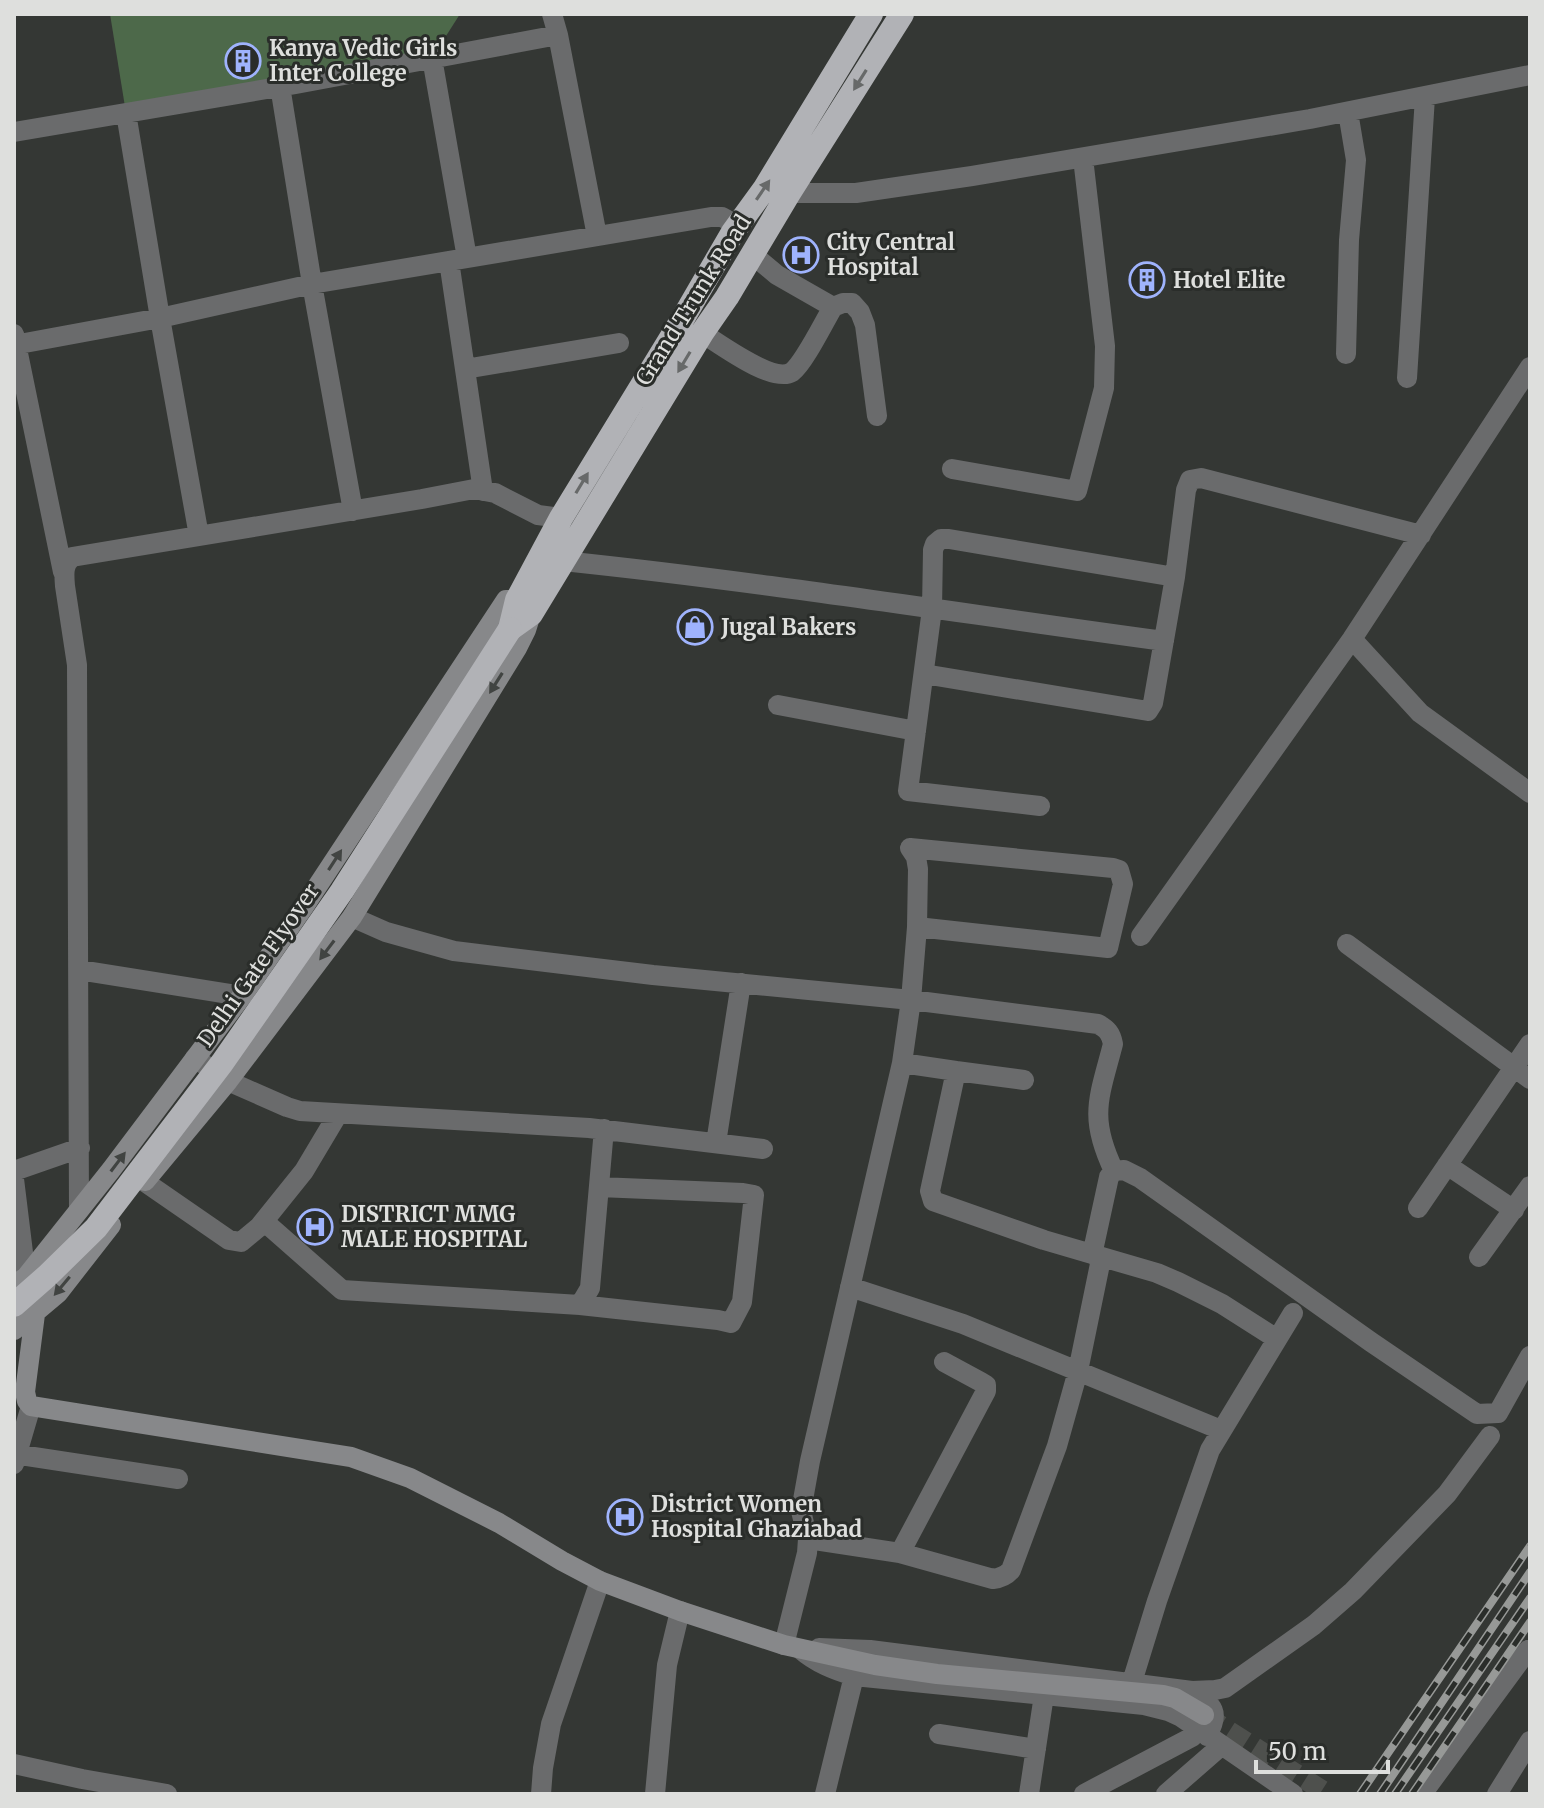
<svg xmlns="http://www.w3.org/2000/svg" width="1544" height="1808" font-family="Merriweather,serif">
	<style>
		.green { fill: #4d694a }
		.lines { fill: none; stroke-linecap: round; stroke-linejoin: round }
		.secondary-tunnel { stroke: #4e504d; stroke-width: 20; stroke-dasharray: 20 10; stroke-linecap: butt }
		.street { stroke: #6a6b6c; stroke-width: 20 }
		.secondary { stroke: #87888a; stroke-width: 20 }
		.highway { stroke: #b1b2b6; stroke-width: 24 }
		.rail-casing { stroke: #979997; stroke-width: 8 }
		.rail { stroke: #2a2d2a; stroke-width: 5; stroke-dasharray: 15; stroke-linecap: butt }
		.highway-bridge { stroke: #b1b2b6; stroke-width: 24 }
		.oneway { fill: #676969 }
		.oneway2 { fill: #414442 }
		.labels { text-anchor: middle; stroke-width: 6; stroke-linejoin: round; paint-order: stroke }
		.poi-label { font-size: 22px; font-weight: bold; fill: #dedfdd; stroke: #2a2d2a; text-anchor: start }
		.street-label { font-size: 22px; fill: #dedfdd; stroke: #2a2d2a }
	</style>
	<rect width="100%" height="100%" fill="#343734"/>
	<path class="green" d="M110,14H460L432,58L126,113Z"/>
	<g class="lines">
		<path class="secondary-tunnel" d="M1204,1715L1328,1794"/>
		<path class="street" d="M552,14L558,35L597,236
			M432,58L467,258
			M280,86L312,284L353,511
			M126,113L160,318L199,536
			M14,132L296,84L558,35
			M789,193H856L972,176L1310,119L1530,75
			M752,254L777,275L833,307
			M449,261L483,491
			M702,333C720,344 773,384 792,372C804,363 824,322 833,307L843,303H852L860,312L865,325L877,416
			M14,334L63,572
			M14,345L160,318L312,284L711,217H722L731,222L733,232
			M1346,354L1349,240L1356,160L1348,112
			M465,369L619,343
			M1407,378L1425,97
			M952,469L1077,491L1104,388L1105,346L1083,158
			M563,561C764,582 964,614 1164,641
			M1352,639L1420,713L1530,793
			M924,674L1148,711L1153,703L1175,577L1186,490L1190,480L1201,478L1421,535
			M778,705L916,731
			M1040,806L908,791L932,609L933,550L935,544L941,539H949L1175,577
			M910,848L1113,868L1119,870L1123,884L1108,948L917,927
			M352,917L386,932L454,951L653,975L911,1000L1098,1024C1107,1029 1111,1033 1113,1044C1099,1098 1088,1117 1114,1171
			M1141,936L1352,639L1530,367
			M1347,944L1530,1079
			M79,970L242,996
			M195,1058L228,1081L287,1107L300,1111L589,1128L763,1149
			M902,1063L956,1071
			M1024,1080L956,1071L930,1191L933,1201L1044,1240L1157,1273L1178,1282L1222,1304L1277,1339
			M716,1143L741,983
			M1447,1165L1514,1210
			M14,1171L80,1148
			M14,1179L26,1277
			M145,1182L229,1240L241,1242L259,1227L267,1224L342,1290L580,1305L590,1288L604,1129
			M1418,1208L1530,1044
			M79,1210L77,665L65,586C64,573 63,565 72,557L422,499L474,489L495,493L538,515L561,518
			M259,1227L304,1171L338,1114
			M1479,1257L1530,1186
			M850,1287L963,1324L1221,1430
			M580,1305L718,1320L731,1323L742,1302L754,1195L743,1193L599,1187
			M14,1454L178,1479
			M14,1464L31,1406
			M808,1539L900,1553L993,1579C1001,1578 1006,1576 1011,1570L1057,1446L1078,1371L1100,1264C1099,1257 1093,1254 1094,1246L1109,1177L1114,1171L1124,1170L1140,1178L1371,1342L1477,1414L1498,1413L1530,1356
			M900,1553L986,1391V1385L981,1382L944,1362
			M784,1645L807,1553L808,1539L801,1511L810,1461L902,1063L911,1000L917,927L918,869L916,857L910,848
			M819,1648L870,1650L1192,1691L1215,1690L1225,1688L1314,1625L1353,1591L1447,1494L1490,1436
			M800,1649C816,1663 834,1670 854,1676L1144,1705L1168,1711L1181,1717L1293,1794
			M1132,1682L1157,1601L1210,1450L1293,1313
			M1192,1691C1213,1706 1221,1711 1207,1736
			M939,1734L1036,1749
			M14,1764L82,1779L167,1794
			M541,1794L543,1768L551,1724L600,1581
			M655,1794L667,1665L680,1611
			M825,1794L854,1676
			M1029,1794L1044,1695
			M1084,1794L1192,1737L1199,1730
			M1166,1794L1221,1746
			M1422,1794L1528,1650
			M1497,1794L1530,1741"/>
		<path class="secondary" d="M145,1181L228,1081L352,917L517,648L526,630L531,614
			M14,1285L26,1277L111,1170L242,996L305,905L506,600H517
			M35,1314L25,1392L27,1401L31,1406L351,1457L410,1478L499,1523L562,1561L600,1581L680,1611L784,1645L875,1665L937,1674L1163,1695L1175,1698L1204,1715
			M14,1330L58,1293L111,1225"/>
		<path class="highway" d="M510,629L531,614L702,333L727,297L789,193L902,14
			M510,629L517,600L561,518L682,320L733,232L765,188L871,14"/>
		<defs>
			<path id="rail" d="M1360,1794L1530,1546
				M1380,1794L1530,1572
				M1395,1794L1530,1598
				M1412,1794L1530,1622"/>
		</defs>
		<use href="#rail" class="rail-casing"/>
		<use href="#rail" class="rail"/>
		<path class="highway-bridge" d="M14,1305L47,1276L96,1228L222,1063L342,891L510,629"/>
	</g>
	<defs><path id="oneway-solid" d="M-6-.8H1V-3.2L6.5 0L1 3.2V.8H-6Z" transform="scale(2)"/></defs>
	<g class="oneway">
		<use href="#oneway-solid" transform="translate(860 80) rotate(122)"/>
		<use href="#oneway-solid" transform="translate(763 190) rotate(-56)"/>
		<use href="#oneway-solid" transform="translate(684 362) rotate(121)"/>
		<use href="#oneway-solid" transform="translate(582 483) rotate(-59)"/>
	</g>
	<g class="oneway2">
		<use href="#oneway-solid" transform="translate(496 683) rotate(122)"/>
		<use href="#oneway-solid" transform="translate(335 860) rotate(-57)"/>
		<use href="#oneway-solid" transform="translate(327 950) rotate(127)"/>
		<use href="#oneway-solid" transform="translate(118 1162) rotate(-53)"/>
		<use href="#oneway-solid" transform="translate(62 1286) rotate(130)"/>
	</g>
	<defs>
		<symbol id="building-ring" viewBox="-11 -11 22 22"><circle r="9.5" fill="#2a2d2a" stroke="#9fb3fd" stroke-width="1.5"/><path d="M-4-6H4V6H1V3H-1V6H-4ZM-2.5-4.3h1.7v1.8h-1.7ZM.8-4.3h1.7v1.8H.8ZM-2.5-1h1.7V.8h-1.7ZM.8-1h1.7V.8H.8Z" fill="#9fb3fd"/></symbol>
		<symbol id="hospital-ring" viewBox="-11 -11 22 22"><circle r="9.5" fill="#2a2d2a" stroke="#9fb3fd" stroke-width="1.5"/><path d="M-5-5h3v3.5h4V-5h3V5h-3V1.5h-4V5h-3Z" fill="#9fb3fd"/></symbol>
		<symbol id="shop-ring" viewBox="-11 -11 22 22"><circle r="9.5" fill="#2a2d2a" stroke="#9fb3fd" stroke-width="1.5"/><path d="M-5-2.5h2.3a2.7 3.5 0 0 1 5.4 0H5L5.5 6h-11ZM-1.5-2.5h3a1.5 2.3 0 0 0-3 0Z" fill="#9fb3fd"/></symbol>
	</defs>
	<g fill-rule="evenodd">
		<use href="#building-ring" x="223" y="41" width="40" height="40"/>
		<use href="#hospital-ring" x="781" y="235" width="40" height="40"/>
		<use href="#building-ring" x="1127" y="260" width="40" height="40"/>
		<use href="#shop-ring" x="675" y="607" width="40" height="40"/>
		<use href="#hospital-ring" x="295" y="1207" width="40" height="40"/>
		<use href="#hospital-ring" x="605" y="1497" width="40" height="40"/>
	</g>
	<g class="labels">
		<g class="poi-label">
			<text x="269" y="56">Kanya Vedic Girls<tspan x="269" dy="25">Inter College</tspan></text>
			<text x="827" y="250">City Central<tspan x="827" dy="25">Hospital</tspan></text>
			<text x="1173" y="288">Hotel Elite</text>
			<text x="721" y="635">Jugal Bakers</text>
			<text x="341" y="1222">DISTRICT MMG<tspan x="341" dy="25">MALE HOSPITAL</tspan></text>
			<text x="651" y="1512">District Women<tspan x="651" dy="25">Hospital Ghaziabad</tspan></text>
		</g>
		<g class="street-label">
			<text transform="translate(693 300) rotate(-58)" y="8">Grand Trunk Road</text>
			<text transform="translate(258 965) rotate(-55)" y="8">Delhi Gate Flyover</text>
		</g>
	</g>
	<rect width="1544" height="1808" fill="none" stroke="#dedfdd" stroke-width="32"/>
	<path d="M1256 1760v12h132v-12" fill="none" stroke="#dedfdd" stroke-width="4"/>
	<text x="1268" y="1760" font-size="24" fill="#dedfdd" stroke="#2a2d2a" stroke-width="6" paint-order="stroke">50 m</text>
</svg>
